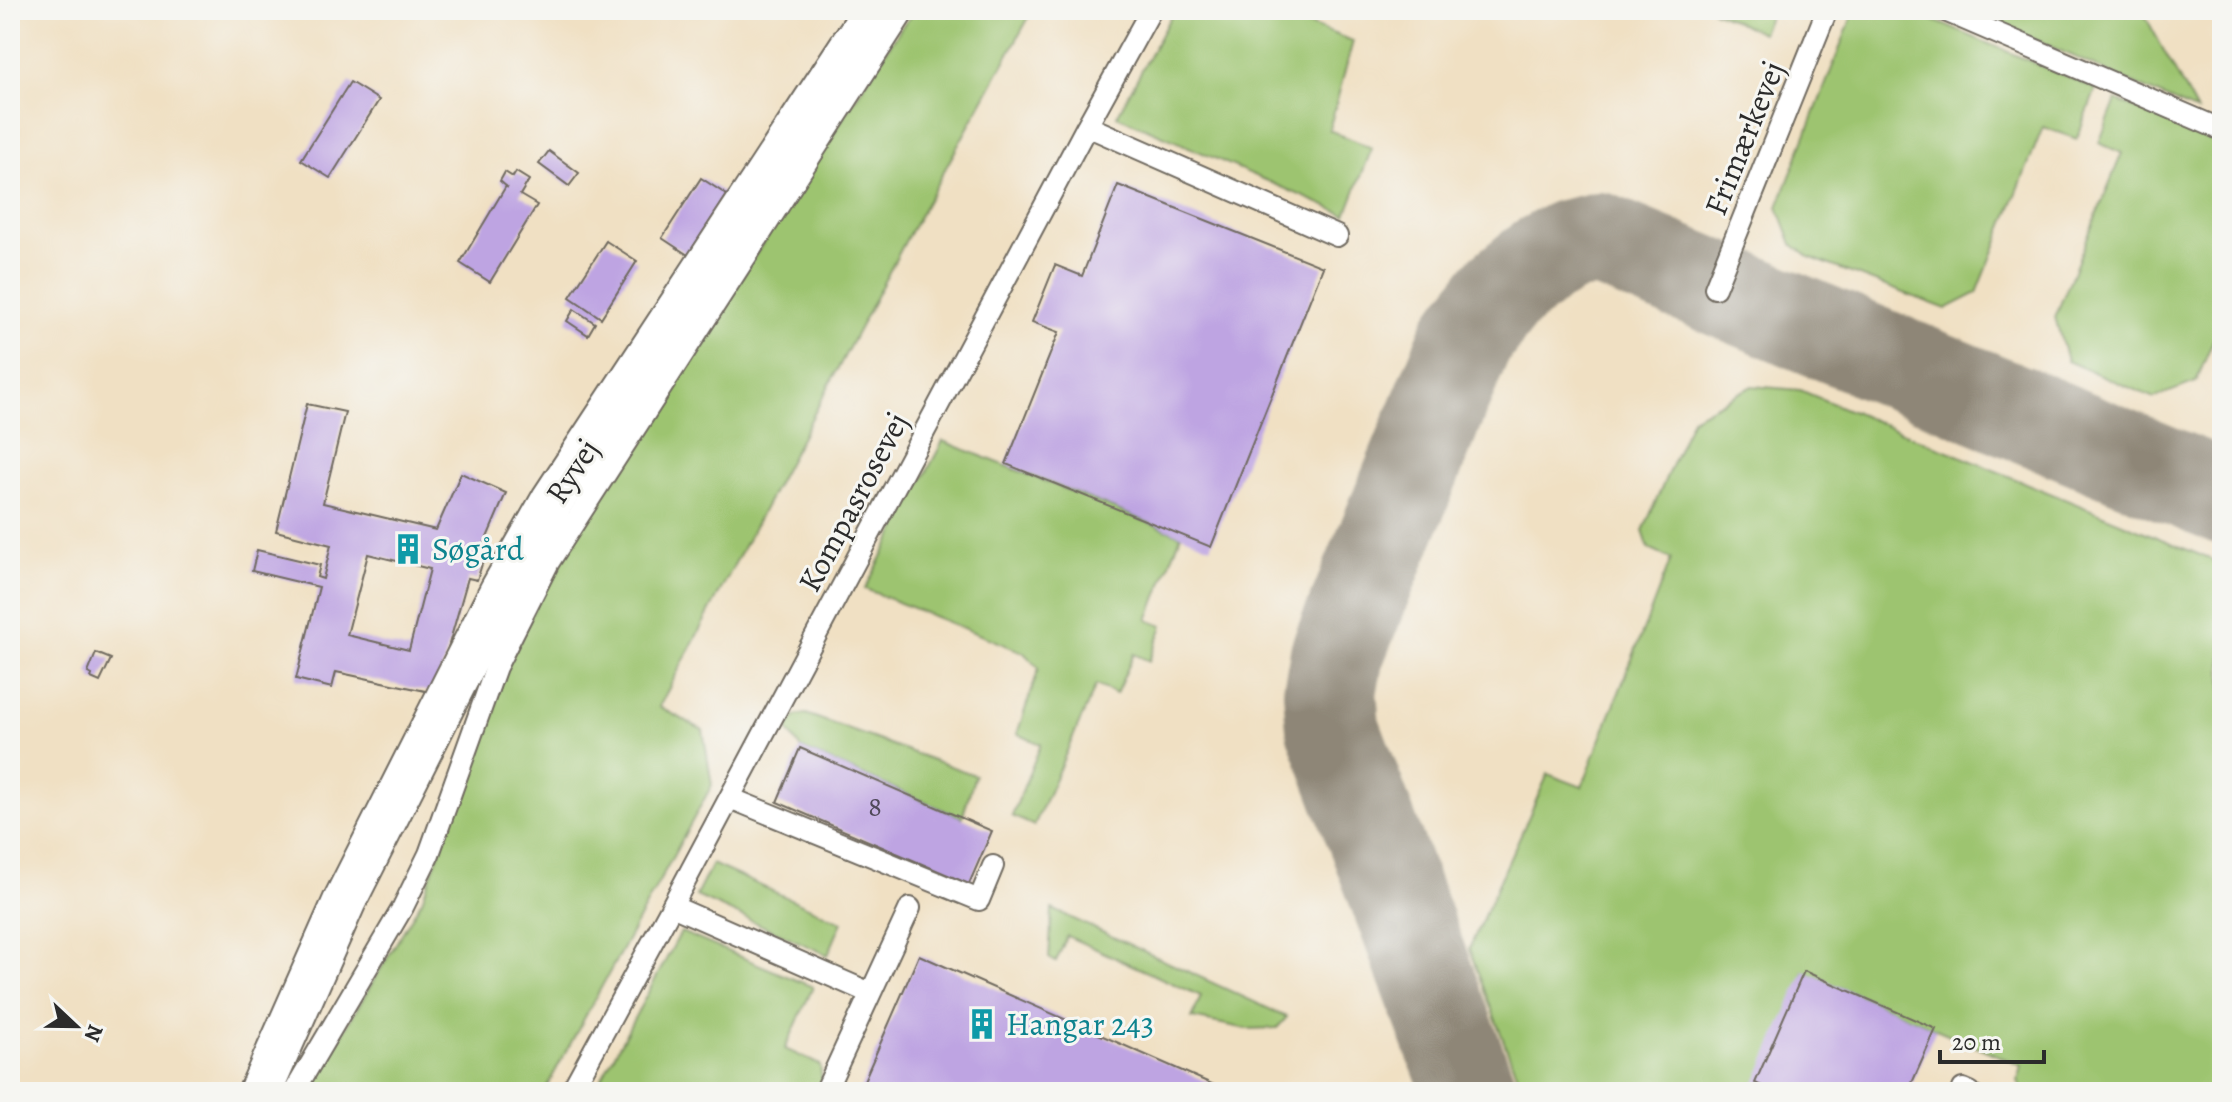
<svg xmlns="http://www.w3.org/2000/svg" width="2232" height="1102" font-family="Alegreya,serif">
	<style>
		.green { fill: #9dc46f; stroke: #64784d; stroke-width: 2 }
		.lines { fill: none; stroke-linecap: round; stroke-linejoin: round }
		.taxiway { stroke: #8e8677; stroke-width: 94 }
		.building { fill: #bea4e2; fill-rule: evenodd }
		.lane-casing { stroke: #706a60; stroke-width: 24 }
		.street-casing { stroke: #706a60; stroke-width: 46 }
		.lane { stroke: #fff; stroke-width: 20 }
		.street { stroke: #fff; stroke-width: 42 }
		.labels { text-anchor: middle; stroke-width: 6; stroke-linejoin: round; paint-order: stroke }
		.number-label { font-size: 28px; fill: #504959 }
		.street-label { font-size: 32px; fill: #2b2b2b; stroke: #f6f6f2 }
		.culture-label { font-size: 32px; fill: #0d838f; stroke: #f6f6f2; text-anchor: start }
	</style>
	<rect width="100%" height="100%" fill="#f6f6f2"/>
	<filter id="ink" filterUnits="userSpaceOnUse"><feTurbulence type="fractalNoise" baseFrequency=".0125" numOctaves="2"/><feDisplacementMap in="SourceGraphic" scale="16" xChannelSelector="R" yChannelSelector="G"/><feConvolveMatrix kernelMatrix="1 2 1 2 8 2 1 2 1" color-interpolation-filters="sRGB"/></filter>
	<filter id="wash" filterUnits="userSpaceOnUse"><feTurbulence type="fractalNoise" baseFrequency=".006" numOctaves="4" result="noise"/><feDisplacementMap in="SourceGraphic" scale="32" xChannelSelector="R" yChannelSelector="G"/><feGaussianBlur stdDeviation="1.8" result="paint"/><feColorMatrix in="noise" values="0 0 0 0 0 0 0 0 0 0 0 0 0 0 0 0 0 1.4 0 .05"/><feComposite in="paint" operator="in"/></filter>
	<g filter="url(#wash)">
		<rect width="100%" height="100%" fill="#f0e0c3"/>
		<path class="green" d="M917,10H1033L908,236L659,707L703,730L712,785L544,1092H307L422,900L510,658L552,572L902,26Z
			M1174,10H1271L1353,41L1329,130L1372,148L1346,215L1117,116Z
			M1712,10H1772L1762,33Z
			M1848,10H1909L2096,89L2077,139L2043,127L1977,293L1946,309L1809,257L1792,244L1778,207L1853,14Z
			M1969,10H2142L2197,112Z
			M2116,100L2222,145V319L2196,382L2154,398L2067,361L2055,317L2122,153L2099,143Z
			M1752,386L1800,390L2222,564V1092H2024L2018,1081L2022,1066L1804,972L1775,1092H1523L1469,949L1548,774L1582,787L1671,559L1649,549L1643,531L1692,418Z
			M943,441L1181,535L1148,620L1163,626L1149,661L1134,654L1116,694L1096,685L1034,826L1012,816L1041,744L1017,734L1039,668L1023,652L865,589Z
			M806,714L975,775L962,818L800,748L787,729L796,716Z
			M712,864L842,922L828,955L696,896Z
			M1052,909L1287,1017L1277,1028L1247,1029L1192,1018L1201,996L1067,936L1056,962L1049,958Z
			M681,932L813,987L785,1049L820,1065L822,1081L817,1092H594Z"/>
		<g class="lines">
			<path class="taxiway" d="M1470,1092L1333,728L1330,692L1337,654L1466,340L1502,293L1541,261L1568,246L1599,239L2222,497"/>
		</g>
		<g id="blocks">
			<path class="building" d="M350,82L379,100L330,178L301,160Z
				M549,151L579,173L569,186L539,164Z
				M505,172L513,177L516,172L529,180L520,195L537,205L490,282L460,263L506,186L508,188L500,181Z
				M701,178L727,195L688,255L662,238Z
				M1118,185L1323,267L1211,547L1006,464L1059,332L1032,322L1055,265L1082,276Z
				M606,241L637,261L601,318L570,297Z
				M574,309L595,323L588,335L567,321Z
				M307,404L345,412L323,503L436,530L461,473L506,493L483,547L487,548L477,580L468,578L435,693L336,672L332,688L296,679L319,587L252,571L257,550L320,565L317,577L323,579L331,545L276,531ZM368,554L430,569L409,650L347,635Z
				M96,653L111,659L100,682L91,678L92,675L88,673Z
				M800,748L992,831L969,884L777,802Z
				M919,955L1230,1092H859Z
				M1804,971L1936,1029L1908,1092H1775L1755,1083Z"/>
		</g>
	</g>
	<g filter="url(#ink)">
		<use href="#blocks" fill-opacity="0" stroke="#706a60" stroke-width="2"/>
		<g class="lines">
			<defs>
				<path id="lane" d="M1943,10L2222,130
					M1087,126L1151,10
					M1715,288L1827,10
					M730,798L979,900L993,866
					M672,906L1087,126L1337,236
					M1963,1089L1970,1092
					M294,1092L403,907L429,854L496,667L549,562L905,10
					M571,1092L672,906L870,993
					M825,1092L910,908"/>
				<path id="street" d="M260,1092L345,900L501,591L552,501L875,10"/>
			</defs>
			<use href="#lane" class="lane-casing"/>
			<use href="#street" class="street-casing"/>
			<use href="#lane" class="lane"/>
			<use href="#street" class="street"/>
		</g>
	</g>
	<defs>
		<symbol id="building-bare" viewBox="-9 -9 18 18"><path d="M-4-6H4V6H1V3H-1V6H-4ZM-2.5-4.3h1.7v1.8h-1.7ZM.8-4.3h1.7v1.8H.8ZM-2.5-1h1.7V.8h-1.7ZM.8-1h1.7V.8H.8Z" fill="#0f9aa8" stroke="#f6f6f2" stroke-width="2.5" paint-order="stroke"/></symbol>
	</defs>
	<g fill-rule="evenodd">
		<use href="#building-bare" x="386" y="527" width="44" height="44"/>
		<use href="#building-bare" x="960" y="1002" width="44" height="44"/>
	</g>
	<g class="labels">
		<g class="number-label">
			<text x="875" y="816">8</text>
		</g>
		<g class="street-label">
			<text transform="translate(1744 138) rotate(-68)" y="11">Frimærkevej</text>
			<text transform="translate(572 471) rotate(-57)" y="11">Ryvej</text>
			<text transform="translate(853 502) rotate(-62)" y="11">Kompasrosevej</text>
		</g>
		<g class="culture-label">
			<text x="432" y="560">Søgård</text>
			<text x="1006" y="1035">Hangar 243</text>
		</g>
	</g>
	<rect width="2232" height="1102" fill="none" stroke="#f6f6f2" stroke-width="40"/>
	<g transform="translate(76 1026) rotate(112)" stroke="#f6f6f2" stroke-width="6" paint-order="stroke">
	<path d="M0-6L14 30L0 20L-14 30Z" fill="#2b2b2b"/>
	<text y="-12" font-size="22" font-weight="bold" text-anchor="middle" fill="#2b2b2b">N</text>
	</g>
	<path d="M1940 1050v12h104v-12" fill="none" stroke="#2b2b2b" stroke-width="4"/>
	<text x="1952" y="1050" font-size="24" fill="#2b2b2b" stroke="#f6f6f2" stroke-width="6" paint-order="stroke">20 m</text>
</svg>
